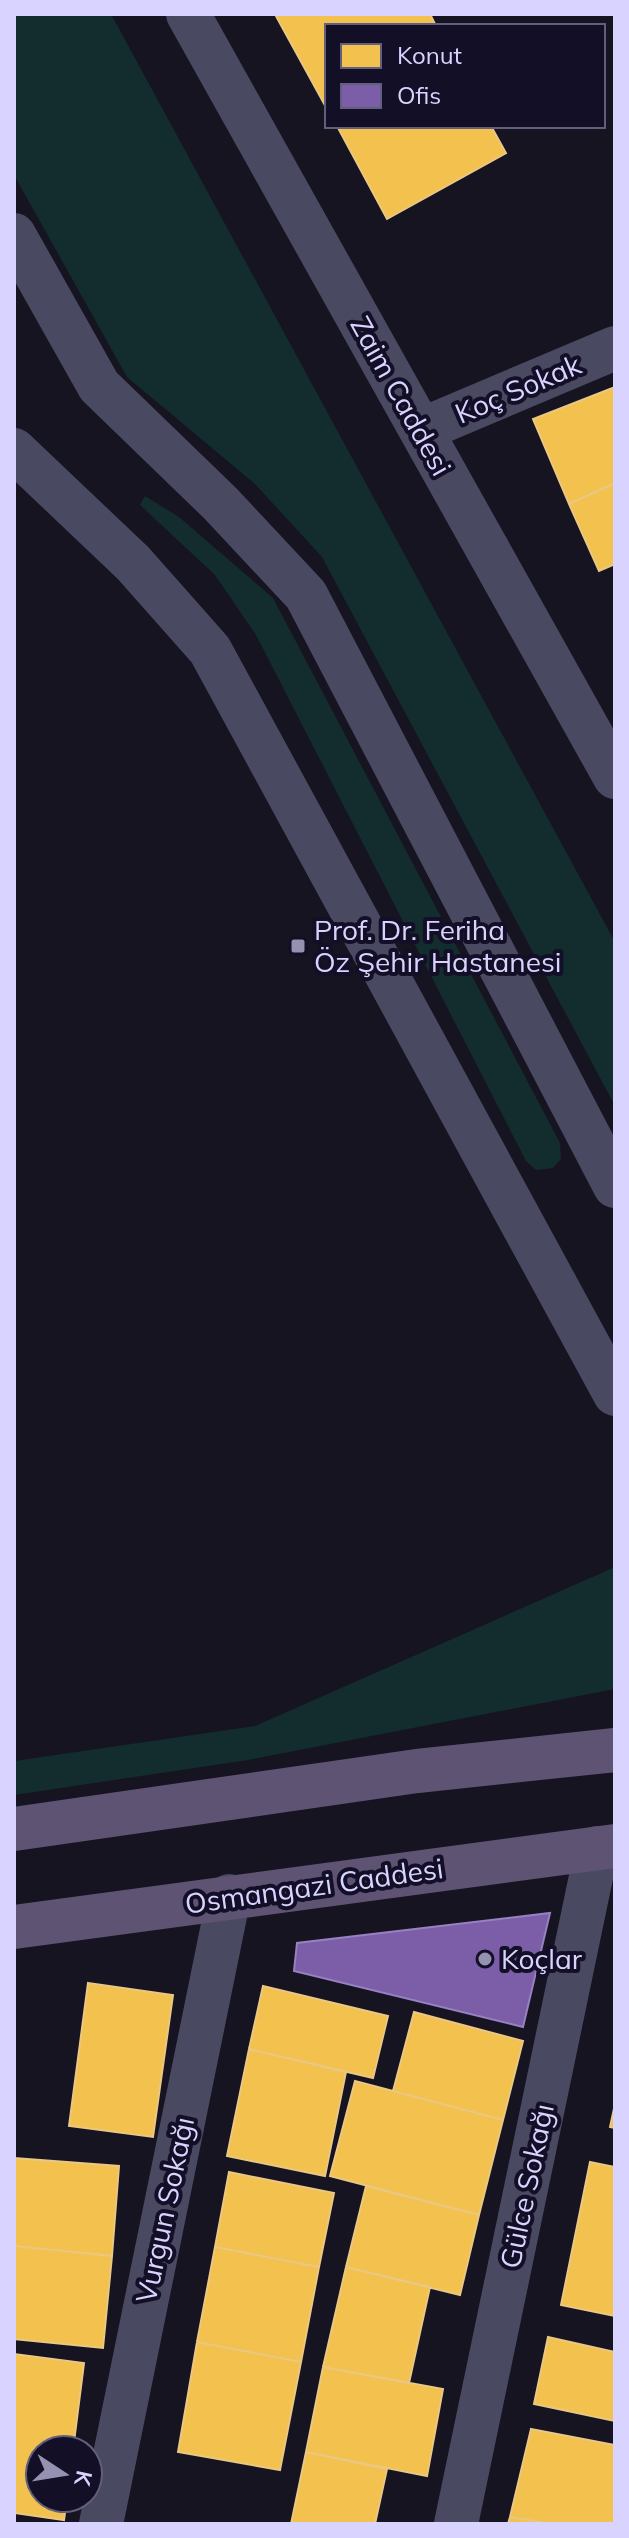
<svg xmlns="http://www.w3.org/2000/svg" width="629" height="2538" font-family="Mulish,sans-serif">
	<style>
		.green { fill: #132c2d }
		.homes { fill: #f2c14e; stroke: #eac783; stroke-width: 2 }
		.offices { fill: #7b5ea7; stroke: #9781c1; stroke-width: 2 }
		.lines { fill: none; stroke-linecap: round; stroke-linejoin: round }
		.minor { stroke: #4a4962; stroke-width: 44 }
		.major { stroke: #5e5373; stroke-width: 44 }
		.poi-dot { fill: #9591b1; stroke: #130f26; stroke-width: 3 }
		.labels { text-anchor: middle; stroke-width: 8; stroke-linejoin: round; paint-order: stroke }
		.street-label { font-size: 28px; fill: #d9d4ff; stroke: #130f26 }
		.poi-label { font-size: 28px; fill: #d9d4ff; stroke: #130f26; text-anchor: start }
	</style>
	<rect width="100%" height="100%" fill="#161421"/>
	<path class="green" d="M14,14H111L615,942V1106L322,557L255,484L127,377L14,175Z
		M145,496L179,517L273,598L560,1143L561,1159L553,1168L536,1170L526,1161L256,635L215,575L140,505Z
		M615,1567V1689L248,1760L14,1795V1761L255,1726Z"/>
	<path class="homes" d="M279,14H430L436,26H327V109L276,16Z
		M337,126H491L506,153L387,219Z
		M615,387V483L569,504L533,419Z
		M615,483V564L599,571L569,504Z
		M88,1983L173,1995L153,2137L69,2126Z
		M263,1986L388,2016L373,2078L249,2049Z
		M414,2012L523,2041L503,2120L393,2091Z
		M249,2049L346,2072L325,2176L227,2156Z
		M355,2081L503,2120L479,2215L330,2176Z
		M615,2104V2128L610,2127Z
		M14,2158L119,2166L112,2256L14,2246Z
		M590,2162L615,2167V2316L561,2305Z
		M229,2172L334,2193L319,2267L215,2247Z
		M366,2186L479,2215L460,2295L346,2267Z
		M14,2246L112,2256L103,2348L14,2339Z
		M215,2247L319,2267L301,2362L197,2342Z
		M346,2267L430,2287L409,2383L323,2367Z
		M548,2337L615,2352V2421L534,2404Z
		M197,2342L301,2362L280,2470L178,2452Z
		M14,2354L84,2363L73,2450H40V2498H67L64,2520L14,2513Z
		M323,2367L443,2389L427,2476L306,2452Z
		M531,2429L615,2445V2524H552L510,2517Z
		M306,2452L387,2469L375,2524H291Z
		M510,2517L552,2524H508Z"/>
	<path class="offices" d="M550,1913L523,2027L294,1971L297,1943Z"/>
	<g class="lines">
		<path class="minor" d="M188,14L615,777
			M14,235L99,386L220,503L306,595L615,1186
			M421,430L615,348
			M14,450L133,563L210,650L615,1394
			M101,2524L229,1896
			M456,2524L597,1848"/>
		<path class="major" d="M14,1829L417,1771L615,1750
			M14,1927L615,1846"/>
	</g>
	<g class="poi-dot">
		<rect x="290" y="938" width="16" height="16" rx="4"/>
		<circle cx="485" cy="1959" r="8"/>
	</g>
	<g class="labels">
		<g class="street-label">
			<text transform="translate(518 389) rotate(-23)" y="10">Koç Sokak</text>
			<text transform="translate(401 396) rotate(61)" y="10">Zaim Caddesi</text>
			<text transform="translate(314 1886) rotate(-8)" y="10">Osmangazi Caddesi</text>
			<text transform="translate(527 2186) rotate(-78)" y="10">Gülce Sokağı</text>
			<text transform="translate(165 2210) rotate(-78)" y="10">Vurgun Sokağı</text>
		</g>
		<g class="poi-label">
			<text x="314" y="940">Prof. Dr. Feriha<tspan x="314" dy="32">Öz Şehir Hastanesi</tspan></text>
			<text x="501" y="1969">Koçlar</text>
		</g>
	</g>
	<rect width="629" height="2538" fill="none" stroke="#d9d4ff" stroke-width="32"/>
	<rect x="325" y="24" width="280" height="104" fill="#130f26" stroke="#625e7d" stroke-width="2"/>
	<rect x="341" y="44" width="40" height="24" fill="#f2c14e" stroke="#625e7d" stroke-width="2"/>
	<text x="397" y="64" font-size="24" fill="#d9d4ff">Konut</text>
	<rect x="341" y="84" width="40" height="24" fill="#7b5ea7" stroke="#625e7d" stroke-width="2"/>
	<text x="397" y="104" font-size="24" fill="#d9d4ff">Ofis</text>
	<g transform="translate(64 2474) rotate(102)"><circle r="38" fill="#130f26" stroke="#625e7d" stroke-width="2"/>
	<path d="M0-6L14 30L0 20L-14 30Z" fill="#9591b1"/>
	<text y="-12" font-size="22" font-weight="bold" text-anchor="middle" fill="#d9d4ff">K</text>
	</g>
</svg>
